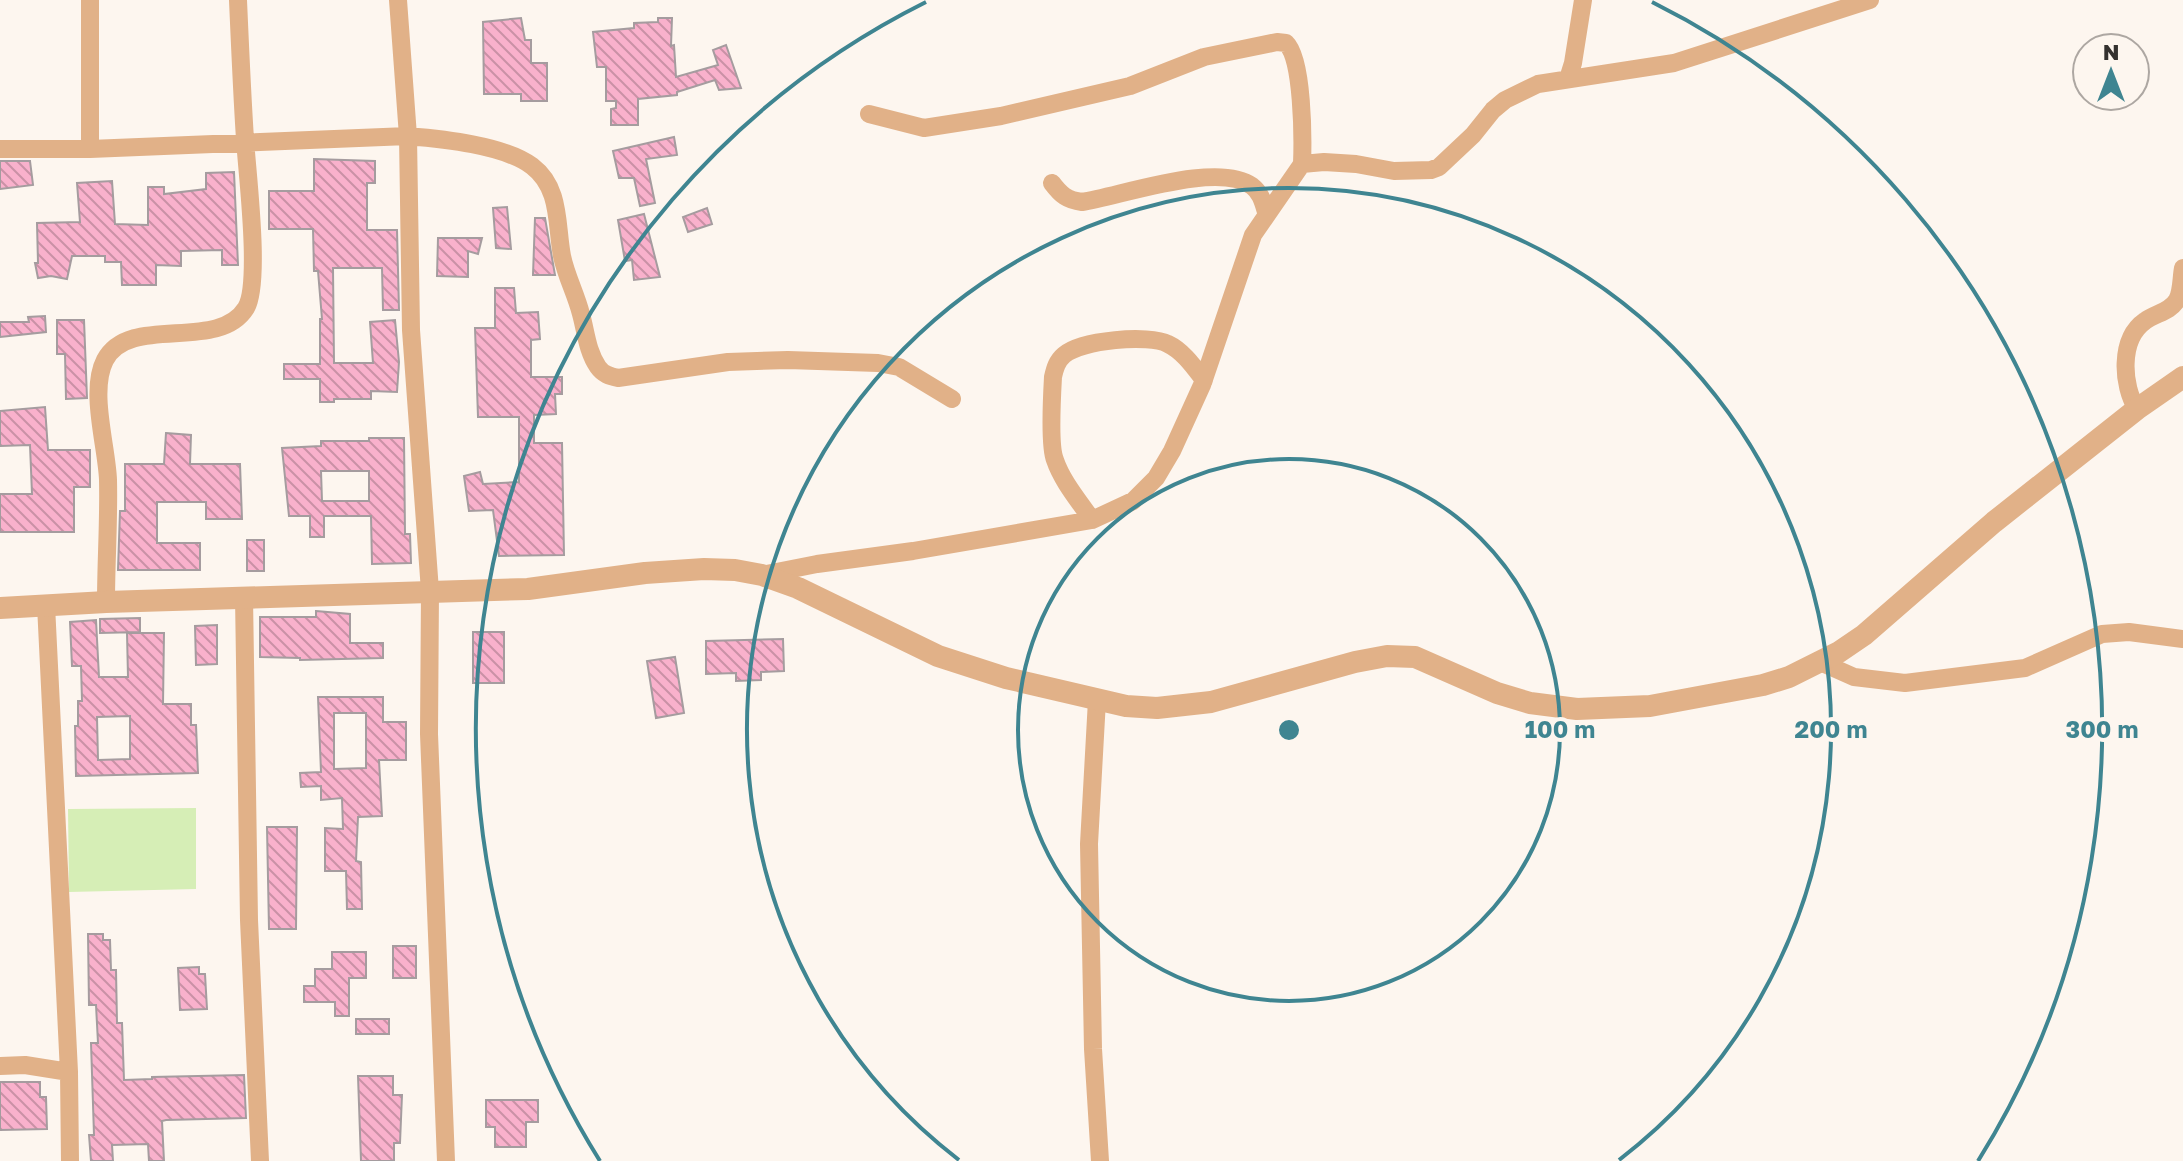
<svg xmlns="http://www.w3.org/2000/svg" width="2183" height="1161" font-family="'Golos Text',sans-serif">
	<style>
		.pitch { fill: #d6eeb6 }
		.building { fill: url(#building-back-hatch); stroke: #a59c9f; stroke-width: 2; fill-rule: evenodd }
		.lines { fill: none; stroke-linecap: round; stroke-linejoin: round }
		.minor { stroke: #e1b188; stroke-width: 18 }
		.tertiary { stroke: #e1b188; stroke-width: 22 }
		.ring { fill: none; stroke: #3f8591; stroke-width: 4 }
		.centre { fill: #3f8591; stroke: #fdf6ef; stroke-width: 4 }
		.ring-label { font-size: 24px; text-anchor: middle; font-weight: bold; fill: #3f8591; stroke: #fdf6ef; stroke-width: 8; stroke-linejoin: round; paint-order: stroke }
	</style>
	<defs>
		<pattern id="building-back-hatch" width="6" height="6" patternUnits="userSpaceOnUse" patternTransform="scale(2)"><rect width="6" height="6" fill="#f9b1cc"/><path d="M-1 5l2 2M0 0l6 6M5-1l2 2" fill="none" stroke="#ca91a6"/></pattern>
	</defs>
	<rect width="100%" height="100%" fill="#fdf6ef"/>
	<path class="pitch" d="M196,808V889L69,892L68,809Z"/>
	<path class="building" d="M521,18L525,40H531V63H547V101H521V94H484L483,22Z
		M658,18H672L671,46L674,45L676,77L718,65L713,50L726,45L741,88L719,90L715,80L677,92V95L638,99V125H611V109L616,108V101H606V67H597L593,32L634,28V23L658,22Z
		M674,137L677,155L646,159L655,203L640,206L634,178H619L613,151Z
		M314,159L375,161V183H367V230H397L399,310H383L382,268H333L334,363H373L370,322L395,320L399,362L397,392L371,391V399H334V402H320V379H284V364H320V319H322L318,271H314L313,229H269V191H314Z
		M0,161H30L33,185L0,189Z
		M234,172L238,265H222V250L181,251V266L156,265V285H122L121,262H105V256H72L67,279L51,276L38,278L35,263H38L37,223L80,222L77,183L112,181L115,224L148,225V187H164V194L206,189V173Z
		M507,207L511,249L496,248L493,208Z
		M707,208L712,224L688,232L683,217Z
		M644,214L660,277L634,280L632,260L625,261L618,220Z
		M535,218H545L555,275H533Z
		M438,238H482L478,254L468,251V277L437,276Z
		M495,288H514L516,313L538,312L540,339L531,340V377H562V394H555L556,414L534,415V443H562L564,555L499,556L493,510L469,511L464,476L480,472L483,484L519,482V417H478L475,328H495Z
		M45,316L46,332L0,337V322H29L28,317Z
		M57,320H84L87,398L66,399L65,354H57Z
		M45,407L48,450H90V487H74V532H0V494H32L30,445L0,446V411Z
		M166,433L191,435L190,464H240L242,519H206V502H157V543H200V570H118L120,511H125V464H164Z
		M369,438H404L405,534H410L411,563L372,564L371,516H324V537H310V516H289L282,448L321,446V441H369ZM321,471H369V501H322Z
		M247,540H264V571H247Z
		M316,611L350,614V643H383V658L300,660V658L260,657V617H316Z
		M140,618V632L100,633V619Z
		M96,620L99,677H128L127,633H164L163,704H191V725H196L198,773L76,776L75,726H78V701H82L81,666H72L70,622ZM130,716V759L98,760L97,717Z
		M217,625V664L196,665L195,626Z
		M473,632H504V683H473Z
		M783,639L784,671L761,672V680L736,681V673L706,674V641Z
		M675,657L684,713L656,718L647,661Z
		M318,697H383V722H406V760H379L382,816L358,817L356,861L361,862L362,909H347L346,871H325V828L343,829L342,798L321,800V786L301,787L300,773L321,772ZM334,713H366V768L334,769Z
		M267,827H297L296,929H269Z
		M88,934H103V940H110L111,970H116L117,1023H122L124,1080L152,1079V1077L244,1075L246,1118L166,1120L162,1121L164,1161H149L148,1144L112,1145L113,1161H91L89,1135H94L91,1043H98L96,1005H89Z
		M393,946H416V978H393Z
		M332,952H366V978H349V1016H335V1002H304V986H315V969H332Z
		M199,967V974H205L207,1009L180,1010L178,968Z
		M356,1019H389V1034H356Z
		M358,1076H393V1095H402L400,1143H394V1161H361Z
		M0,1082H40V1097H46L47,1129L0,1130Z
		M486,1100H538V1122H526V1147H495V1127H486Z"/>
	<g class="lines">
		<path class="minor" d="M90,0V149
			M398,0L408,136C442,139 504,145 532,166C561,188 556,224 562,256C566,276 576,294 581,314C586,332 587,351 598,367C603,374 609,376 618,378L728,362L788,360L878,363L899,367L952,399
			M1568,79L1573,63L1583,0
			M869,114L924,128L1001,116L1130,86L1204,57L1277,42L1286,43C1303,59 1303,139 1302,164
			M0,149H90L408,136L411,330L430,591L429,734L446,1161
			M1052,183C1061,195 1067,200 1082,202C1121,196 1218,161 1252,186C1261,193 1263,202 1266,212
			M2137,409C2122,386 2119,339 2145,321C2156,313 2170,312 2177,300C2182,291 2181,278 2183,268
			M1092,520C1079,501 1062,481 1055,460C1049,446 1052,395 1053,377C1055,368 1057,361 1064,355C1081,340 1149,334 1168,344C1183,351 1194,367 1204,380
			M762,575L817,564L913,551L1092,520L1133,501L1156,478L1172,451L1202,385L1253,235L1302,164L1324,162L1356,164L1394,171L1431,170L1439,167L1473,135L1493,110L1505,100L1538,84L1674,63L1870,0
			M244,597L249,920L260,1161
			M106,602C106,561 109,521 108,480C107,447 89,391 105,360C130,313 218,353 246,308C261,283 247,173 245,139C242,93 240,46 238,0
			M46,605L69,1072L70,1161
			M1818,661L1854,677L1905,683L2025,668L2102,634L2129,632L2183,639
			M1097,700L1089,844L1093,1049L1100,1161
			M0,1066L25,1065L69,1072"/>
		<path class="tertiary" d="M0,608L106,602L528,589L645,573L704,569L735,570L762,575L798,588L938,656L1006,678L1126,706L1157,708L1211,702L1355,662L1387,656L1415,657L1497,693L1530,703L1577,709L1650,706L1763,685L1789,677L1839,652L1864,635L1994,522L2137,409L2183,377"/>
	</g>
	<g class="ring">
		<circle cx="1289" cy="730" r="271"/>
		<path d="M959 1160A542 542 0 1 1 1619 1160"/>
		<path d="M600 1161A813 813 0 0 1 926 2M1652 2A813 813 0 0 1 1978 1161"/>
	</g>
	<circle cx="1289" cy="730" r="12" class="centre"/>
	<g class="ring-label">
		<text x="1560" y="738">100 m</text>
		<text x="1831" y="738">200 m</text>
		<text x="2102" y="738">300 m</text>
	</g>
	<g transform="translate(2111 72)"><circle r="38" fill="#fdf6ef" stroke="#ada7a2" stroke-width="2"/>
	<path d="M0-6L14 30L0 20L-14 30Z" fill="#3f8591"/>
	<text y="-12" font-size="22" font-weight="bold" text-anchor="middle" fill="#34312f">N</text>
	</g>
</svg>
